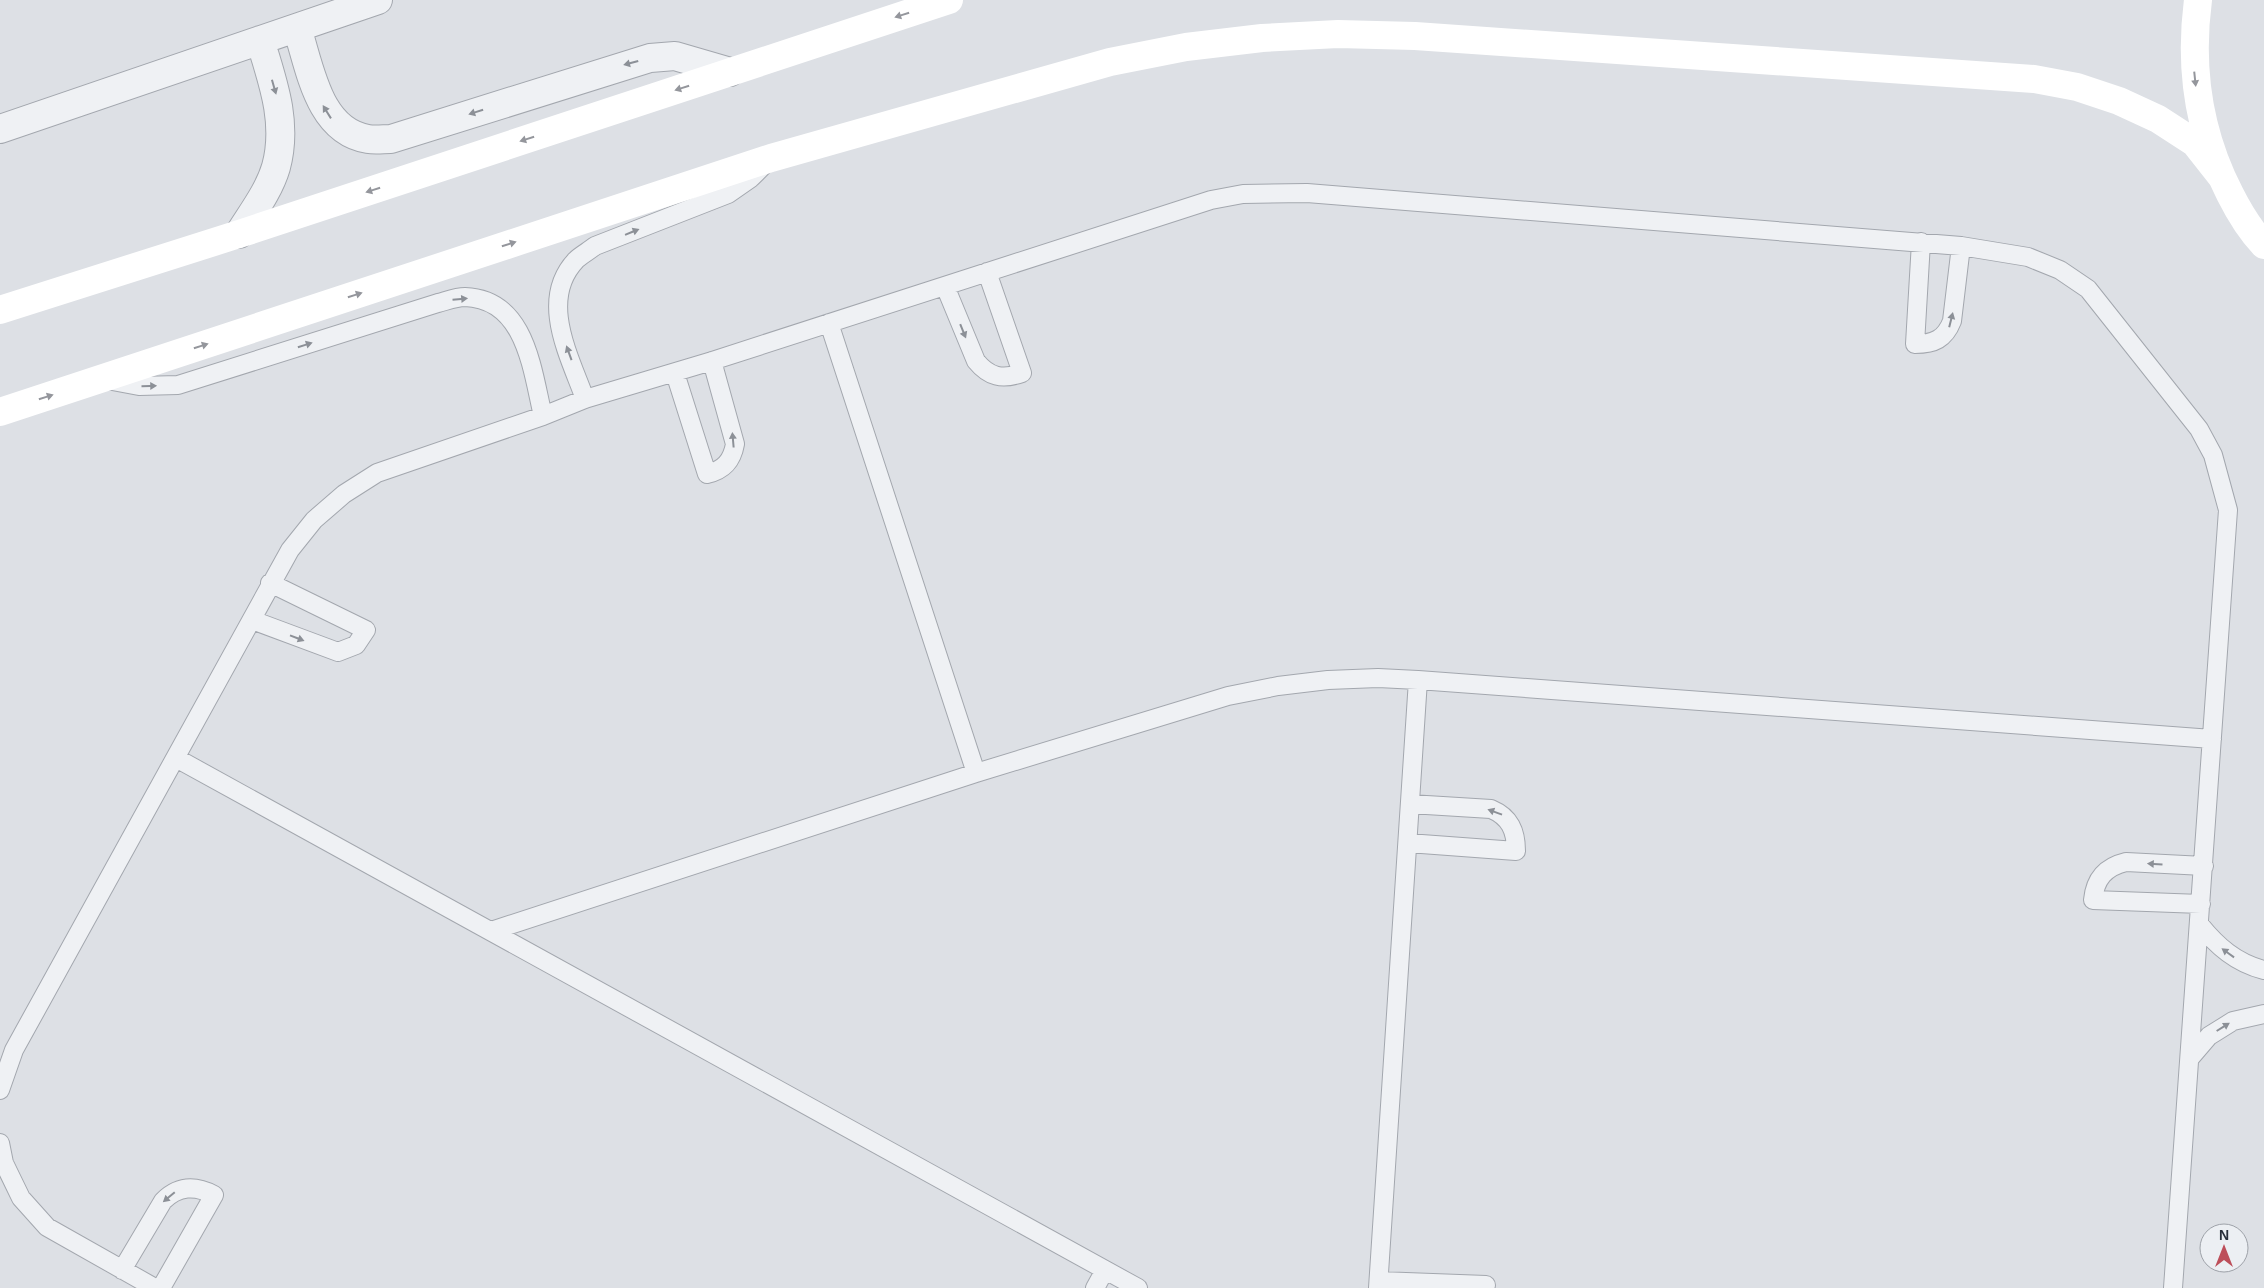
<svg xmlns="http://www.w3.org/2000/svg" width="2264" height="1288" font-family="Helvetica,sans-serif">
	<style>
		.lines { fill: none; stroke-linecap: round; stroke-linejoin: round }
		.service-casing { stroke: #a3a7ae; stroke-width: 20 }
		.minor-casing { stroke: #a3a7ae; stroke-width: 30 }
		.service { stroke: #eff1f4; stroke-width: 18 }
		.minor { stroke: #eff1f4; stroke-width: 28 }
		.secondary { stroke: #fff; stroke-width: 28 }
		.oneway { fill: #94969c }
		.oneway2 { fill: #8c9097 }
	</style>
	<rect width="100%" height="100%" fill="#dde0e5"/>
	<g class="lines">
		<defs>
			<path id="service" d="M1921,242L1915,344C1934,344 1945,339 1952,321L1961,246
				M945,286L976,361C989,377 1002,380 1022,373L987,272
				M829,323L976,773
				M675,373L707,474C724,470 732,461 735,444L712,361
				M107,380L139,386L178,385L438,303C446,301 456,297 465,297C526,299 532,370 543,416
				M585,399C570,357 538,300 576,260C581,255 589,251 595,246L728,194L751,178L766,163
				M252,620L338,652L356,645L366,630L270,583
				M176,758L1138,1288
				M1408,843L1516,851C1516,831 1510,817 1491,809L1410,804
				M2201,904L2093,900C2095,879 2105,867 2126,862L2204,866
				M2200,925C2217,946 2236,963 2264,970
				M491,931L976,773L1228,696L1278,686L1328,680L1378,678L1418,680L2212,739
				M2191,1057L2209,1036L2233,1021L2264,1014
				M0,1090L14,1050L290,550L314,520L344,494L377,473L543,416L585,399L712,361L1211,200L1243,194L1307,193L1961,246L2028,257L2060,270L2088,289L2199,429L2213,455L2228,510L2173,1288
				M0,1143L4,1163L21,1198L47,1227L155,1288
				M122,1270L163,1201C178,1186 195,1185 214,1195L161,1288
				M1379,1281L1486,1285L1485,1288
				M1095,1288L1105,1270
				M1378,1288L1418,680"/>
			<path id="minor" d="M297,28C310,67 318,131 368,139C375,140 384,139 391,139L650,58L675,56L730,72
				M0,129L378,0
				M239,234C252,213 269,191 276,167C288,123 273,82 260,40"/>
		</defs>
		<use href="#service" class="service-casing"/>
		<use href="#minor" class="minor-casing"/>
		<use href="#service" class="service"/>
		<use href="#minor" class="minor"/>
		<path class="secondary" d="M2198,0C2189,68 2198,132 2230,194C2239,212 2250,230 2264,245
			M0,310L239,234L949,0
			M0,412L771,158L1110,62L1186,47L1262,38L1338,34L1415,36L2034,79L2077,87L2119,101L2158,119L2195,143L2221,176"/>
	</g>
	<defs><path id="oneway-solid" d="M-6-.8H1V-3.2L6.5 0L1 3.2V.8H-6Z" transform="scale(1.25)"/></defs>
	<g class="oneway">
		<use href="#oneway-solid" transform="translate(902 15) rotate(162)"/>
		<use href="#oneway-solid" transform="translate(2195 79) rotate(84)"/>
		<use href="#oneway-solid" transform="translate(682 88) rotate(162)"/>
		<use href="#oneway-solid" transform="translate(527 139) rotate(162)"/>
		<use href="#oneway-solid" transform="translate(373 190) rotate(162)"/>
		<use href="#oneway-solid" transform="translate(509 244) rotate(-18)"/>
		<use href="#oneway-solid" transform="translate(355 295) rotate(-18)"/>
		<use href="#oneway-solid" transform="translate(201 346) rotate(-18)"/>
		<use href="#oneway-solid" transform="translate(46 397) rotate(-18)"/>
	</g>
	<g class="oneway2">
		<use href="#oneway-solid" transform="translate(631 63) rotate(165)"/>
		<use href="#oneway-solid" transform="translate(274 87) rotate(74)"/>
		<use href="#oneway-solid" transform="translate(327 112) rotate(-122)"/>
		<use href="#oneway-solid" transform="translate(476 112) rotate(162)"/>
		<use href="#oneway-solid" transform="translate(632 232) rotate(-22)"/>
		<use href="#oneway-solid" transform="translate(460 299) rotate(-5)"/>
		<use href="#oneway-solid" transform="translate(1951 320) rotate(-76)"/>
		<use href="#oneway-solid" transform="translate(963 331) rotate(68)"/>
		<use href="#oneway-solid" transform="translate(305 345) rotate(-18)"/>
		<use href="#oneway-solid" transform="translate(569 353) rotate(-110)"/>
		<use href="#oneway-solid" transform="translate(149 386) rotate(-1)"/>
		<use href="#oneway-solid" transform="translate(733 440) rotate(-95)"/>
		<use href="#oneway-solid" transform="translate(297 638) rotate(21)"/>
		<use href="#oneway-solid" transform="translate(1495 812) rotate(-160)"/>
		<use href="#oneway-solid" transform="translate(2155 864) rotate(-177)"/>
		<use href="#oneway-solid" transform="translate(2228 953) rotate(-144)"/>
		<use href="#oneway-solid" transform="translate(2223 1027) rotate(-32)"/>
		<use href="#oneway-solid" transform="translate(169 1197) rotate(140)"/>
	</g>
	<g transform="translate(2224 1248)"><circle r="24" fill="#eceff3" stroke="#9ea2a9"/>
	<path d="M0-4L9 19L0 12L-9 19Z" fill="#bd4f5a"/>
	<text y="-8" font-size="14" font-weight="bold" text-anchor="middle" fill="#282e3a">N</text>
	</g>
</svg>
